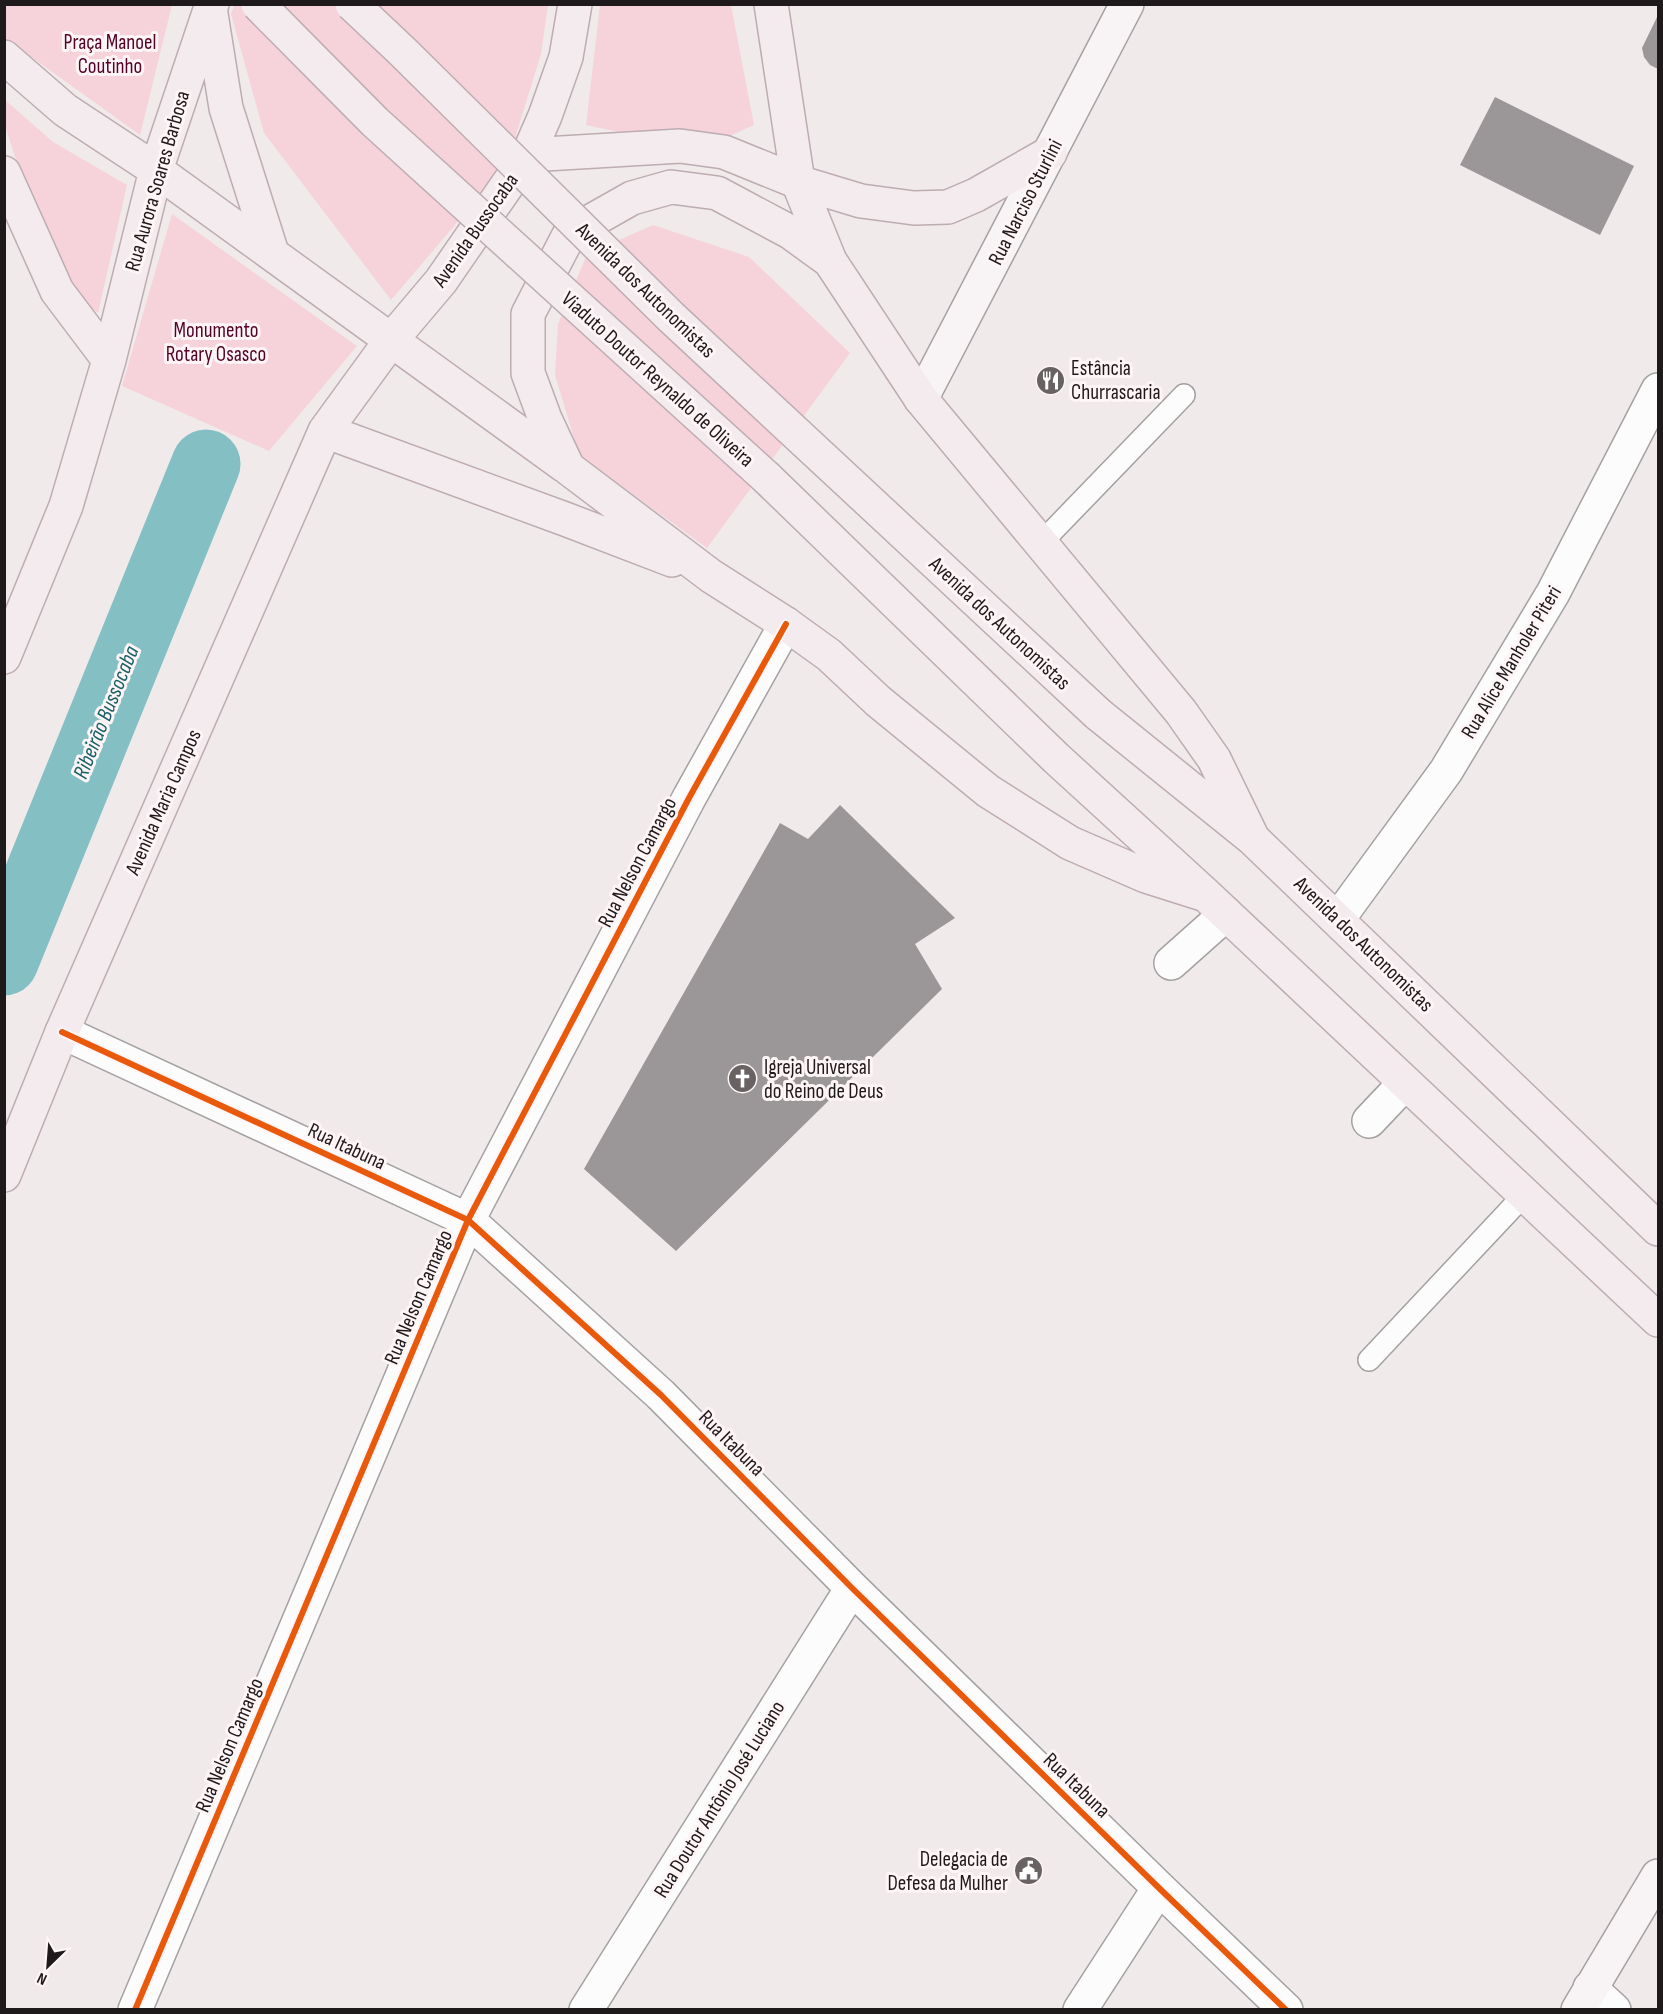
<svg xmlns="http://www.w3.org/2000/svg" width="1663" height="2014" font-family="'Sofia Sans Condensed',sans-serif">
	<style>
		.green { fill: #f6d3da }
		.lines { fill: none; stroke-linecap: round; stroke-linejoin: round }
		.river { stroke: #84bfc4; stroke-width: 69 }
		.building { fill: #9b9697 }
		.service-casing { stroke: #a5a0a1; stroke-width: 24 }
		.minor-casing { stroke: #a5a0a1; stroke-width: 36 }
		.secondary-casing { stroke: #a5a0a1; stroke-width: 36 }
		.primary-casing { stroke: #bdacb1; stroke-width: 36 }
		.service { stroke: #fdfcfc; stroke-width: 21 }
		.minor { stroke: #fdfcfc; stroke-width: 33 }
		.secondary { stroke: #f8f3f5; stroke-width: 33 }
		.primary { stroke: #f4ebee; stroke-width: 33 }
		.primary-bridge-casing { stroke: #bdacb1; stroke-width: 36; stroke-linecap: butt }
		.primary-bridge { stroke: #f4ebee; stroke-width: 33 }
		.cycleway-casing { stroke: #fef5f7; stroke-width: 10 }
		.cycleway { stroke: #e8590c; stroke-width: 6 }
		.labels { text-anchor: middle; stroke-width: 6; stroke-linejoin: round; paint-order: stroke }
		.park-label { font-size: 21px; fill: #540225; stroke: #fef5f7 }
		.street-label { font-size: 21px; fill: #1e191a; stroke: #fef5f7 }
		.poi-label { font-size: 21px; fill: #1e191a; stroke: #fef5f7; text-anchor: start }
		.water-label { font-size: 22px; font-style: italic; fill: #186166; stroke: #fef5f7 }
	</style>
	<rect width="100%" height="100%" fill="#f0eaeb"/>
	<path class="green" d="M235,4L548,5L541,54L507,164L391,300L264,133L231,14Z
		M5,5H172L140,135L5,38Z
		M600,5H731L754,125L723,139L638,136L586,125Z
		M4,99L53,142L127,185L98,313L71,293L35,218L5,126Z
		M172,214L357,346L269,451L122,386Z
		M653,225L749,257L850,353L707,548L579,455L555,375L558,324L587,254Z"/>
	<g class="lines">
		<path class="river" d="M4,961L206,464"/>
	</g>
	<path class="building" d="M1658,15V69L1650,65L1644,57L1642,48Z
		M1495,97L1634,166L1600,235L1460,165Z
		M840,805L955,918L915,944L942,989L676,1251L584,1169L780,823L808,839Z"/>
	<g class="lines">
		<defs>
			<path id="service" d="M1041,543L1184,395
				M1369,1360L1524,1195"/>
			<path id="minor" d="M1338,919L1446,771L1553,593L1658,390
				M1171,963L1226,914
				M62,1032L468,1220L661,1395L852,1588L1159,1888L1286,2010
				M1369,1121L1405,1083
				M1590,1988L1614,2010
				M135,2010L468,1220L689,798L786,624
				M586,2010L852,1588
				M1080,2010L1159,1888"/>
			<path id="secondary" d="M921,399L1127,4
				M1578,2010L1658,1876"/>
			<path id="primary" d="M771,4L798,182L830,261
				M211,14L226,108L272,253
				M4,57L65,110L156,170L565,466
				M528,155L680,146L724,152L798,182L861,201L914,208L948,207L976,195L1050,153
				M4,173L57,291L109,360
				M325,431L565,519L672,560
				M767,478L1056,758L1206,895L1658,1320
				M4,657L66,506L109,360L156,170L212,4
				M1098,714L1253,839L1658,1229
				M1206,895L1146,876L1070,843L988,791L878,701L829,655L786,624L711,576L568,468L545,419L528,373V314L570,233L632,198L671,187L717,193L790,232L830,261L921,399L1181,712L1214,759L1253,839
				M4,1175L62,1032L325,431L392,339L441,281L528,155L545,116L566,57L575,4"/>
		</defs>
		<use href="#service" class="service-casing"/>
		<use href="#minor" class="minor-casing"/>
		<use href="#secondary" class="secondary-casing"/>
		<use href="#primary" class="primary-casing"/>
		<use href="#service" class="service"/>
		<use href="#minor" class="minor"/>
		<use href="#secondary" class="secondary"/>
		<use href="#primary" class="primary"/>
		<defs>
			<path id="primary-bridge" d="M258,4L375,122L767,478
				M352,4L403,52L671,317L1098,714"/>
		</defs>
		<use href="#primary-bridge" class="primary-bridge-casing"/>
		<use href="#primary-bridge" class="primary-bridge"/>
		<defs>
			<path id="cycleway" d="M62,1032L468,1220L661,1395L852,1588L1159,1888L1286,2010
				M135,2010L468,1220L689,798L786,624"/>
		</defs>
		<use href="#cycleway" class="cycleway-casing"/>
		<use href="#cycleway" class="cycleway"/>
	</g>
	<defs>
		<symbol id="restaurant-disc" viewBox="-11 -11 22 22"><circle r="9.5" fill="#686263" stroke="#fef5f7"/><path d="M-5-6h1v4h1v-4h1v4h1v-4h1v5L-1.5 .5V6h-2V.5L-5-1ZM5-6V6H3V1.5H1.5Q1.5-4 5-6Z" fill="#fff"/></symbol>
		<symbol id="church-disc" viewBox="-11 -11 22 22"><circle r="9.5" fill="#686263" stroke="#fef5f7"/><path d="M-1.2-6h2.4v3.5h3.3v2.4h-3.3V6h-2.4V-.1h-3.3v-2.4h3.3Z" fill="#fff"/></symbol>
		<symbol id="civic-disc" viewBox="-11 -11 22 22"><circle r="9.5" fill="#686263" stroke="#fef5f7"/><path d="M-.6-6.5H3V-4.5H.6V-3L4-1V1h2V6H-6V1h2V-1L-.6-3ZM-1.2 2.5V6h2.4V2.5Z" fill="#fff"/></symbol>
	</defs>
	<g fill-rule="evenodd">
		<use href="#restaurant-disc" x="1034" y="364" width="33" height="33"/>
		<use href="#church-disc" x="726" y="1062" width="33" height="33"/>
		<use href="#civic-disc" x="1012" y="1854" width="33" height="33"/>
	</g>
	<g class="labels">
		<g class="park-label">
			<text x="110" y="49">Praça Manoel<tspan x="110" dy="24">Coutinho</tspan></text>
			<text x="216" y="337">Monumento<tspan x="216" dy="24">Rotary Osasco</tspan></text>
		</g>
		<g class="street-label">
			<text transform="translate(157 181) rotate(-74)" y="7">Rua Aurora Soares Barbosa</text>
			<text transform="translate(1025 202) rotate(-63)" y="7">Rua Narciso Sturlini</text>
			<text transform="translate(475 230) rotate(-55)" y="7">Avenida Bussocaba</text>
			<text transform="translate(646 290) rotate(44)" y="7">Avenida dos Autonomistas</text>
			<text transform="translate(658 379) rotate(42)" y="7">Viaduto Doutor Reynaldo de Oliveira</text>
			<text transform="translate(1000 623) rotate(43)" y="7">Avenida dos Autonomistas</text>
			<text transform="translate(1511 662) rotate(-59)" y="7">Rua Alice Manholer Piteri</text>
			<text transform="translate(163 802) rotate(-66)" y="7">Avenida Maria Campos</text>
			<text transform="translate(637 862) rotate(-62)" y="7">Rua Nelson Camargo</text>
			<text transform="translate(1364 944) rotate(44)" y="7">Avenida dos Autonomistas</text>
			<text transform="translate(347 1146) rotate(25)" y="7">Rua Itabuna</text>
			<text transform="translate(418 1297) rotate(-67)" y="7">Rua Nelson Camargo</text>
			<text transform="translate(732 1443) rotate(45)" y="7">Rua Itabuna</text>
			<text transform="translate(229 1745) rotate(-67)" y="7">Rua Nelson Camargo</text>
			<text transform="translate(1077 1785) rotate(44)" y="7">Rua Itabuna</text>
			<text transform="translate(719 1799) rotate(-58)" y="7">Rua Doutor Antônio José Luciano</text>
		</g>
		<g class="poi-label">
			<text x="1071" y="375">Estância<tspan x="1071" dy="24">Churrascaria</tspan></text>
			<text x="764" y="1074">Igreja Universal<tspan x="764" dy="24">do Reino de Deus</tspan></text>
			<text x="1008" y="1866" text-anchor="end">Delegacia de<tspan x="1008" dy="24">Defesa da Mulher</tspan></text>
		</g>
		<g class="water-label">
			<text transform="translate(105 712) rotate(-68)" y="8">Ribeirão Bussocaba</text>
		</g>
	</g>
	<rect width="1663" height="2014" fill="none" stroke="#1e191a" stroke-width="12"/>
	<g transform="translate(48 1966) rotate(205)" stroke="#fef5f7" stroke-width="4.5" paint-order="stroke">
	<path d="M0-4.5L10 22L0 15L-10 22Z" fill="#1e191a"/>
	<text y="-9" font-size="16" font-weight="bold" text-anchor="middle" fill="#1e191a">N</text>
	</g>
</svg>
